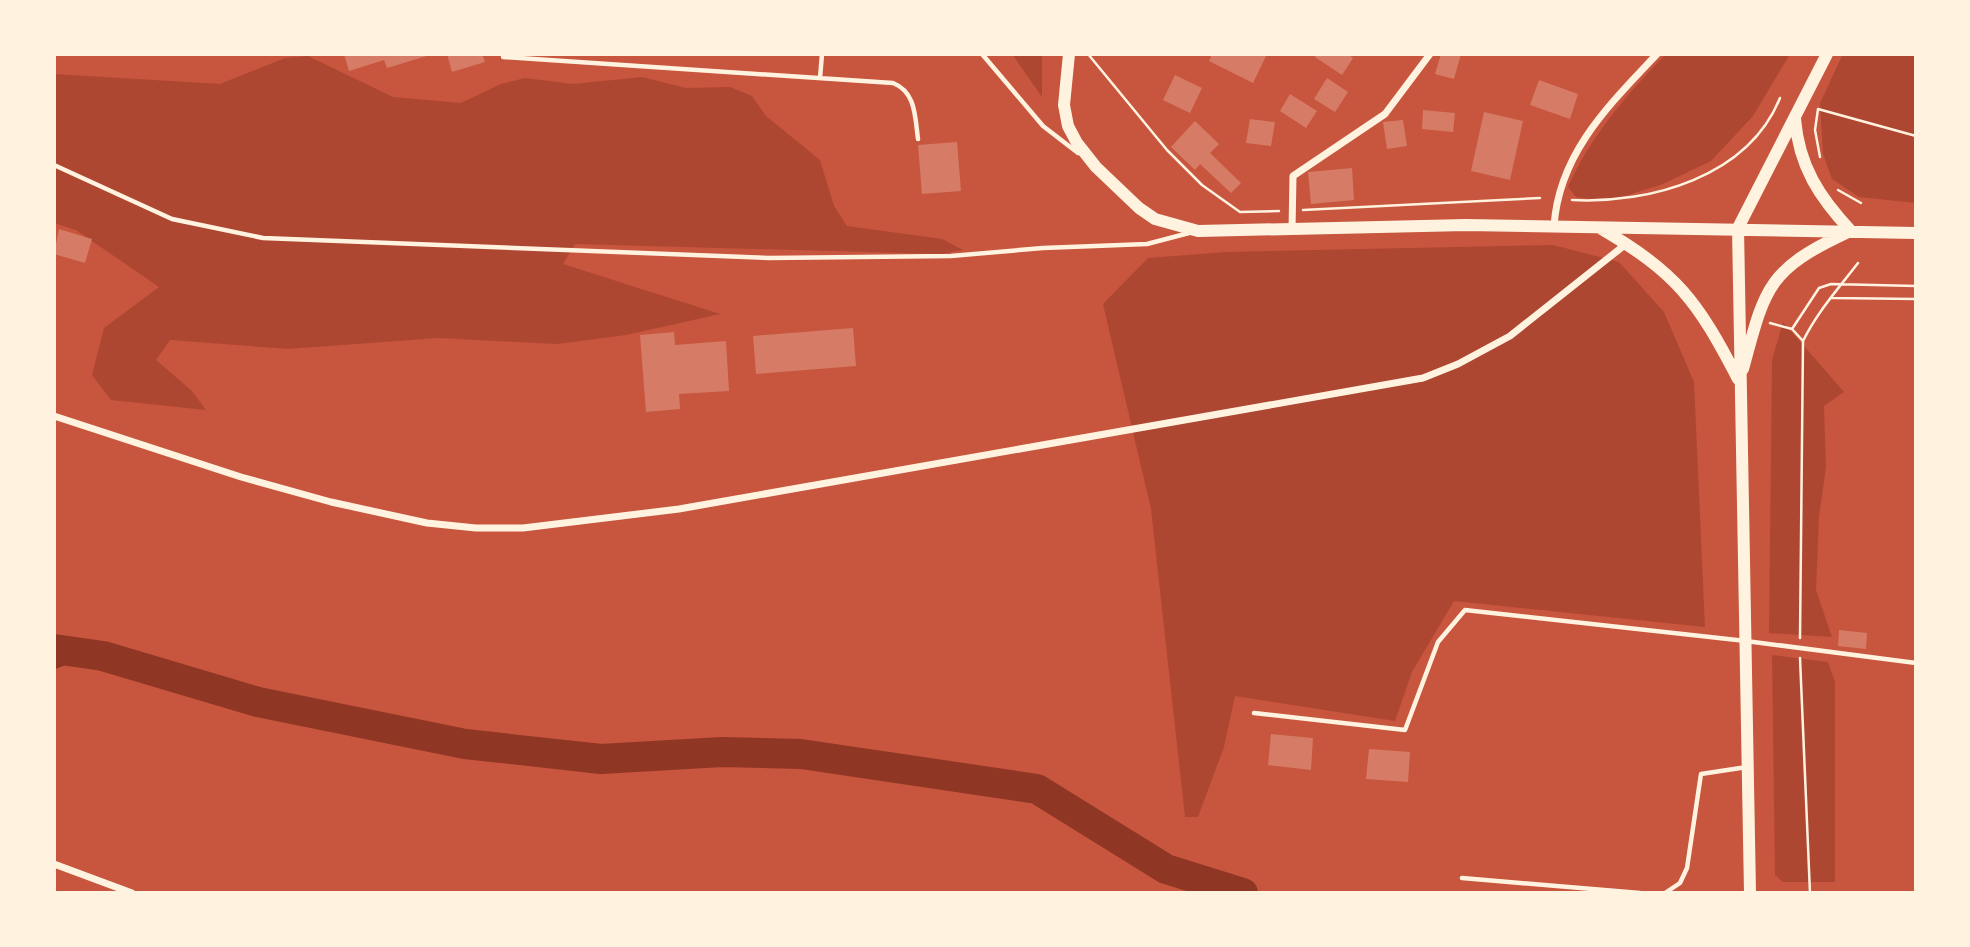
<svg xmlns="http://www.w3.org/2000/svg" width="1970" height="947" font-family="Raleway,sans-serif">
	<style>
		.green { fill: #ae4732 }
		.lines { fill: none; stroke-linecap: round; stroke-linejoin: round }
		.stream { stroke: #8f3625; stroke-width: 5 }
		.river { stroke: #8f3625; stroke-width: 30 }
		.building { fill: #d67c66 }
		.path { stroke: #fff3e0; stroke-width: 2.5 }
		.service { stroke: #fff3e0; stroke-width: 4.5 }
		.minor { stroke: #fff3e0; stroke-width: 7 }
		.secondary { stroke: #fff3e0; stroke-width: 12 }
	</style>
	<rect width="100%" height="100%" fill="#c8553d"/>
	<path class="green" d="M1012,54H1042V97Z
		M1666,54H1790L1753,116L1711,161L1663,184L1609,201L1576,197L1568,187C1590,137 1628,93 1666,54Z
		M1843,54H1916V203L1859,197L1832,179L1823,154L1820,103Z
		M308,56L393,97L461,103L501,84L525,78L573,84L642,77L686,88L730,87L752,96L766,116L820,160L834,206L847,226L942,239L963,250L940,254L575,244L563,264L720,314L626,335L557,344L438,338L288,349L170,340L156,360L192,391L206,410L111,400L92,375L104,328L159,287L76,230L54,223V74L220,84L285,58Z
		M1553,245L1619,262L1664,312L1694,382L1705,627L1454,601L1412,672L1395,721L1235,696L1224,747L1198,817H1185L1151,509L1103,304L1148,258L1227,252Z
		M1783,322L1844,392L1824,406L1826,467L1819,517L1816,590L1832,637L1769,633L1772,360Z
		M1772,655L1828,662L1835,682V882H1783L1775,875Z"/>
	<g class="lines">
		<path class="stream" d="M54,667L86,654"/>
		<path class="river" d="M54,649L103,656L258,702L465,744L601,759L722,752L801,754L1037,789L1166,869L1243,893"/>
	</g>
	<path class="building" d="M344,54H430V55L387,68L384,60L349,71Z
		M447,54H482L485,62L452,72Z
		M1212,54H1267L1253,83L1209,61Z
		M1317,54H1348L1353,58L1342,75L1315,57Z
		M1441,54H1461L1454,79L1435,74Z
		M1175,75L1202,88L1190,113L1163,100Z
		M1327,78L1348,92L1335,112L1314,99Z
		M1539,80L1578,94L1570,119L1530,105Z
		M1290,94L1317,111L1306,128L1280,111Z
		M1423,110L1455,113L1453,132L1422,129Z
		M1484,112L1523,121L1510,180L1471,171Z
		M1250,119L1275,122L1271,146L1246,143Z
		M1403,120L1407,146L1387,149L1383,122Z
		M1195,121L1219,144L1210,153L1241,183L1231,193L1200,164L1195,170L1171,147Z
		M957,142L961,191L922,194L918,145Z
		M1352,168L1354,200L1311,204L1308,172Z
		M59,229L92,239L85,263L54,254Z
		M853,328L856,366L756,374L753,336Z
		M674,332L675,345L726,341L729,391L679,394L680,409L646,412L640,335Z
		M1839,630L1867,633L1866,649L1838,646Z
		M1271,734L1313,738L1311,770L1268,765Z
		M1369,749L1410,752L1408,782L1366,779Z"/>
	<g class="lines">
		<path class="path" d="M1088,54L1167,150L1202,185L1240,212L1279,211
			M1820,157L1815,130L1818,109L1916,136
			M1838,190L1861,203
			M1572,200C1650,204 1748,177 1780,98
			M1303,210L1540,198
			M1832,298L1916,299
			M1770,323L1792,329L1803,341
			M1792,329L1819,288L1831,284L1916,286
			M1800,638L1803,341C1818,311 1838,289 1858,263
			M1800,658L1810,893"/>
		<path class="service" d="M982,54L1043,126L1078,153
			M503,57L893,83C916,92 915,117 918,139
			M820,78L822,54
			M54,165L172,219L263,238L769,258L951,256L1043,248L1147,244L1189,233
			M1254,713L1405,730L1438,642L1465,610L1746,641L1916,663
			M1462,878L1640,893
			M1665,893L1680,883L1687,868L1701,774L1747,767"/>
		<path class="minor" d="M1554,226C1559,153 1609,105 1657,54
			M1292,230L1293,176L1385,114L1430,54
			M54,416L241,477L331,502L427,523L476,528H523L679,509L1423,378L1458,364L1510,336L1626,244
			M54,864L132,893"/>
		<path class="secondary" d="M1069,54L1064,105L1068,126L1077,143L1096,167L1139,208L1155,219L1198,231L1466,225L1916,233
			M1795,119C1799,166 1819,197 1851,231
			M1600,228C1677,273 1697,300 1738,379
			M1743,369C1765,288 1767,270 1846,233
			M1750,893L1738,228L1827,54"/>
	</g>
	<rect width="1970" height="947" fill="none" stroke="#fff3e0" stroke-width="112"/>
</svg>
